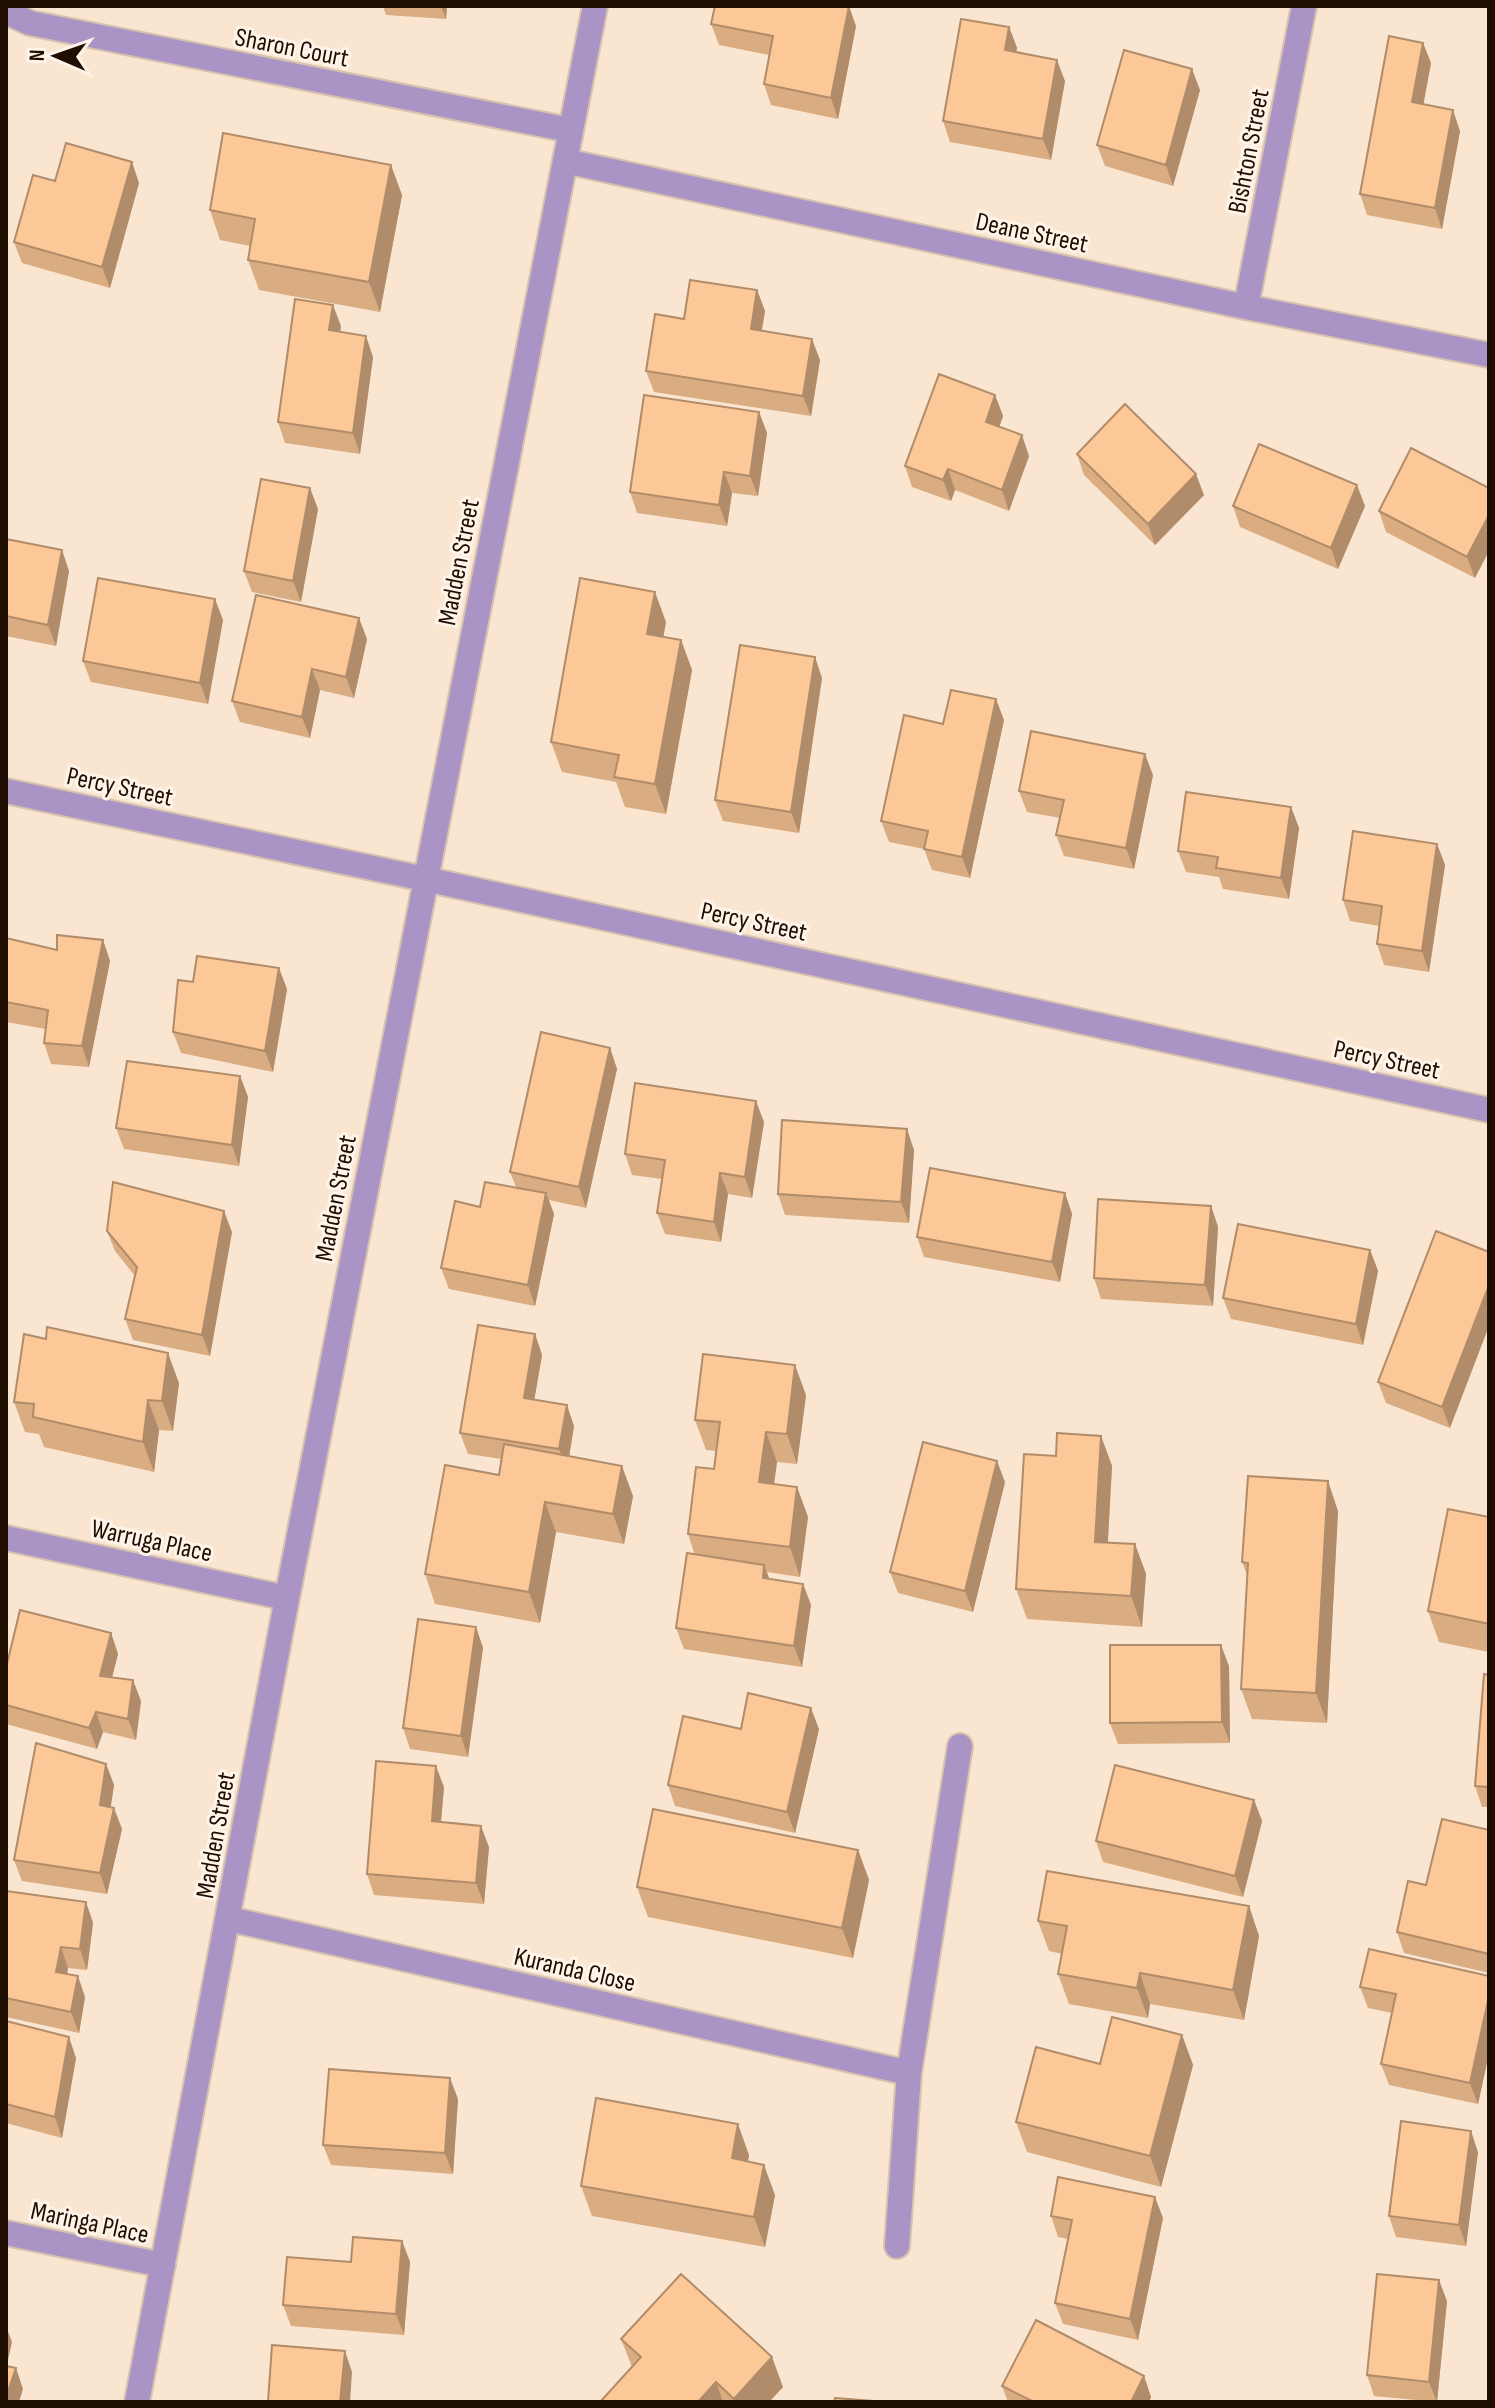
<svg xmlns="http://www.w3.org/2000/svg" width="1495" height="2408" font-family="'Sofia Sans Condensed',sans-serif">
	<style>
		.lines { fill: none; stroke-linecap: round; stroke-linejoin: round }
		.minor-casing { stroke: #d7c2b0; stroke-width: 28 }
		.minor { stroke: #a994c5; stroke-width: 24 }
		.wall { fill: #d9ac82 }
		.shaded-wall { fill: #b08c6a }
		.building { fill: #fcc897; stroke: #b08c6a; stroke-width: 2 }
		.labels { text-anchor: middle; stroke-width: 6; stroke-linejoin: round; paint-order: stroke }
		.street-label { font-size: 26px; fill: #1f0d00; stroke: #fff4ea }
	</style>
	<rect width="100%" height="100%" fill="#fae5d1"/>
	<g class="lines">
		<defs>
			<path id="minor" d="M6,12L30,23L570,130
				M565,161L1246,307L1489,355
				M1246,307L1304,6
				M6,791L425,879L1489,1110
				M6,1538L287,1598
				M229,1919L909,2073
				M6,2233L163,2265
				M897,2246L909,2073L960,1746
				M137,2402L287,1598L595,6"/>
		</defs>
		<use href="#minor" class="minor-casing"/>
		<use href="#minor" class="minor"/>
	</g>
	<path class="wall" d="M383,6H447L446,19L386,15Z
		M711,24L856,26L838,119L771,105L764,84L769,55L719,45Z
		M1009,27L1017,48L1016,52L1065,81L1051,160L950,142L943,121Z
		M1423,43L1431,63L1423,104L1460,131L1442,229L1367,215L1360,194Z
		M1200,90L1173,186L1105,166L1097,145Z
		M55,181L139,183L110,288L22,263L14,242Z
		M402,195L380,312L259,290L248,260L250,246L220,240L210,210Z
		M757,290L765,311L762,331L820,360L811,416L654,392L646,371L684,319Z
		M341,326L340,332L373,357L360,454L285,443L278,422Z
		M995,395L1003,416L999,427L1029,456L1009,511L955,490L951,501L912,487L905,466Z
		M759,412L767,433L758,496L732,493L727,526L637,513L630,492Z
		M1077,454L1204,495L1155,545L1084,475Z
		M1489,488L1475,578L1386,532L1379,511Z
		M1233,506H1365L1338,569L1240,527Z
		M318,509L301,602L252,592L244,571Z
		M6,539L69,571L56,646L6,636Z
		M223,620L208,704L91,682L83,661Z
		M666,622L663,637L681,640L692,670L666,814L625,807L616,782L562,772L551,742Z
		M367,639L354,698L320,690L310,738L240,722L232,701Z
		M822,678L799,833L723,821L715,800Z
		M1004,720L970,878L932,870L924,849L889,842L881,821L943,724Z
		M1153,775L1134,869L1064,856L1056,835L1060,818L1027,812L1019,791Z
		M1291,807L1299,828L1289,899L1223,889L1219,877L1186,872L1178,851Z
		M1437,844L1445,865L1429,972L1384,965L1377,944L1380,926L1350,921L1343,900Z
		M6,938L57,950L103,940L110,961L89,1067L51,1064L44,1043L46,1029L6,1022Z
		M287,989L273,1072L181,1053L173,1032Z
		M610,1048L617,1069L586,1208L549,1200L554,1214L535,1306L449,1289L441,1268L480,1207L516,1187L510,1172Z
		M240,1076L248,1097L239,1166L124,1149L116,1128Z
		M764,1122L752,1198L728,1194L721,1242L665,1234L657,1213L662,1179L632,1175L625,1154Z
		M914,1150L909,1223L785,1215L778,1194Z
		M1065,1193L1072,1214L1060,1282L924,1257L917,1237Z
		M1211,1206L1218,1227L1213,1306L1101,1299L1094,1278Z
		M107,1231L232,1232L210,1356L133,1340L125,1319L135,1276L115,1251Z
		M1436,1231L1450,1428L1386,1403L1378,1382Z
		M1370,1250L1378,1271L1363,1345L1231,1319L1223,1298Z
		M535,1334L542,1355L534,1400L574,1426L569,1456L633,1496L624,1544L556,1532L540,1623L435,1604L425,1574L499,1475L502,1459L468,1454L460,1433Z
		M179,1383L173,1431L159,1430L154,1472L44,1447L39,1434L25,1432L14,1402Z
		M806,1395L797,1464L777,1462L774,1484L797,1487L808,1517L800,1577L767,1572L769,1579L803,1584L811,1605L802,1667L684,1649L676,1628L695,1555L688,1534L714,1469L717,1451L706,1450L695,1420Z
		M1101,1436L1112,1466L1108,1542L1135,1544L1146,1574L1142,1627L1027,1619L1016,1589Z
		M1005,1482L973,1612L898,1593L890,1572Z
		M1338,1511L1327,1723L1252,1719L1241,1689L1248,1577L1242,1562Z
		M1489,1517V1652L1439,1642L1428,1611Z
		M476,1627L483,1648L468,1757L410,1749L403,1728Z
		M111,1633L118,1654L112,1677L141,1701L136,1740L103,1732L97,1749L6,1724V1668Z
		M1229,1666L1230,1743L1118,1744L1110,1723Z
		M1489,1675V1807H1482L1475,1786Z
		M741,1729H819L795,1833L675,1806L668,1785Z
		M106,1764L114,1785L110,1807L122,1829L107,1894L22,1881L14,1860Z
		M444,1787L441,1822L489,1847L484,1904L374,1895L367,1874Z
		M1254,1800L1262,1821L1243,1897L1103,1862L1096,1841Z
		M1489,1830V1973L1404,1953L1397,1932L1426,1885Z
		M858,1850L869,1880L853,1958L648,1917L637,1887Z
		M6,1891L86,1902L93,1923L87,1970L68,1968L67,1974L85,1997L79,2033L6,2017Z
		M1249,1906L1259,1936L1244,2020L1150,2004L1148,2018L1069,2004L1058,1974L1062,1954L1049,1951L1038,1921Z
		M1489,1976V2053L1478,2104L1389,2085L1381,2064L1392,2013L1368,2008L1360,1987Z
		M6,2021L76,2058L62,2138L6,2123Z
		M1182,2035L1193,2065L1161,2187L1027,2152L1016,2122L1100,2064Z
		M458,2099L453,2174L331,2165L323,2145Z
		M1478,2152L1466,2246L1396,2237L1389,2216Z
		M749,2155L748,2161L775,2195L765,2247L592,2216L581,2186Z
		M1051,2216L1163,2218L1138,2340L1063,2324L1055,2303L1068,2239L1058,2237Z
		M402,2241L410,2262L404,2335L291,2326L283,2305L351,2262Z
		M1447,2301L1437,2402L1374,2396L1367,2375Z
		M621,2339L783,2387L769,2402H600L632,2367Z
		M1144,2376L1151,2397L1149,2402H1008L1002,2386Z"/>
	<path class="shaded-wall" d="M441,6H447L446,19Z
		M849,6L856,26L838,119L831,98Z
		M1009,27L1017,48L1013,71L1005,50Z
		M1423,43L1431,63L1420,123L1412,102Z
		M1057,60L1065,81L1051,160L1043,139Z
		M1192,69L1200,90L1173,186L1166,165Z
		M1453,110L1460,131L1442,229L1435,208Z
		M132,162L139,183L110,288L102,267Z
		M391,165L402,195L380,312L369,282Z
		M757,290L765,311L758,350L751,329Z
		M333,305L341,326L337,351L329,330Z
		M366,336L373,357L360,454L353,433Z
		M812,339L820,360L811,416L803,396Z
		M995,395L1003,416L994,442L986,422Z
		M759,412L767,433L758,496L750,476Z
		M1022,435L1029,456L1009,511L1002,490Z
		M948,469L955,490L951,501L943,480Z
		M724,472L732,493L727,526L719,505Z
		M1196,474L1204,495L1155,545L1148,524Z
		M1357,485L1365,506L1338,569L1331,548Z
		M310,488L318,509L301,602L293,581Z
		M1489,515V551L1475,578L1467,557Z
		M62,550L69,571L56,646L48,625Z
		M655,592L666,622L658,665L647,634Z
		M215,599L223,620L208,704L200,683Z
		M359,618L367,639L354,698L346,677Z
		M681,640L692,670L666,814L655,784Z
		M815,657L822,678L799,833L791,812Z
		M312,669L320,690L310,738L302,717Z
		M996,699L1004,720L970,878L962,857Z
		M1145,754L1153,775L1134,869L1126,848Z
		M1291,807L1299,828L1289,899L1281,878Z
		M1437,844L1445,865L1429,972L1422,951Z
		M103,940L110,961L89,1067L82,1046Z
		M279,968L287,989L273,1072L265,1051Z
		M610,1048L617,1069L586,1208L579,1187Z
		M240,1076L248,1097L239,1166L232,1145Z
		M756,1101L764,1122L752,1198L745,1177Z
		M907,1129L914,1150L909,1223L901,1202Z
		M720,1173L728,1194L721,1242L714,1222Z
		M546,1193L554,1214L535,1306L528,1285Z
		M1065,1193L1072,1214L1060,1282L1052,1262Z
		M1211,1206L1218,1227L1213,1306L1205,1285Z
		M224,1211L232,1232L210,1356L202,1335Z
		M1370,1250L1378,1271L1363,1345L1356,1324Z
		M1489,1285V1326L1450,1428L1442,1407Z
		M535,1334L542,1355L531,1419L524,1398Z
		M168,1353L179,1383L173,1431L162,1401Z
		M795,1365L806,1395L797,1464L787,1434Z
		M148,1400L159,1430L154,1472L143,1442Z
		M567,1405L574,1426L567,1470L559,1449Z
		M766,1432L777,1462L770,1512L759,1482Z
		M1101,1436L1112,1466L1106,1572L1095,1542Z
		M997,1461L1005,1482L973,1612L965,1591Z
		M622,1466L633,1496L624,1544L613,1514Z
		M1328,1481L1338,1511L1327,1723L1316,1693Z
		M797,1487L808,1517L800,1577L790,1547Z
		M545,1502L556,1532L540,1623L529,1592Z
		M1135,1544L1146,1574L1142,1627L1131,1596Z
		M764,1565L772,1586L763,1578Z
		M803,1584L811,1605L802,1667L794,1646Z
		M476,1627L483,1648L468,1757L461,1736Z
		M111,1633L118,1654L107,1697L100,1676Z
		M1221,1645L1229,1666L1230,1743L1222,1722Z
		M133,1680L141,1701L136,1740L128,1719Z
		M811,1708L819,1729L795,1833L787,1812Z
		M96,1712L103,1732L97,1749L89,1728Z
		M106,1764L114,1785L108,1826L100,1805Z
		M436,1766L444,1787L439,1842L432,1821Z
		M1254,1800L1262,1821L1243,1897L1235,1876Z
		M114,1808L122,1829L107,1894L100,1873Z
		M481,1826L489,1847L484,1904L476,1883Z
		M858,1850L869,1880L853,1958L842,1928Z
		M86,1902L93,1923L87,1970L80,1949Z
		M1249,1906L1259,1936L1244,2020L1233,1990Z
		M61,1947L68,1968L64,1993L56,1972Z
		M1140,1973L1150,2004L1148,2018L1137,1988Z
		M78,1976L85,1997L79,2033L71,2012Z
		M1489,1996V2053L1478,2104L1470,2083Z
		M1182,2035L1193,2065L1161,2187L1150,2156Z
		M69,2037L76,2058L62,2138L55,2117Z
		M450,2078L458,2099L453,2174L445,2153Z
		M738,2124L749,2155L743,2188L732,2158Z
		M1471,2131L1478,2152L1466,2246L1459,2225Z
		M764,2165L775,2195L765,2247L754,2217Z
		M1155,2197L1163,2218L1138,2340L1130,2319Z
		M402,2241L410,2262L404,2335L396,2314Z
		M1439,2280L1447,2301L1437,2402L1429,2382Z
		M6,2326L12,2342L6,2369Z
		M345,2351L352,2372L350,2402H340Z
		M772,2357L783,2387L769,2402H735L734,2399Z
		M16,2368L23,2389L19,2402H6V2397Z
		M1144,2376L1151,2397L1149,2402H1131Z
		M716,2382L723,2402H698Z"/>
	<path class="building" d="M715,6H849L831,98L764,84L773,36L711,24Z
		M961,19L1009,27L1005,50L1057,60L1043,139L943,121Z
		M1389,36L1423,43L1412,102L1453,110L1435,208L1360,194Z
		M1124,50L1192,69L1166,165L1097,145Z
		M223,133L391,165L369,282L248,260L255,219L210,210Z
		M66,143L132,162L102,267L14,242L33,175L55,181Z
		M690,280L757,290L751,329L812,339L803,396L646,371L655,314L684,319Z
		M295,299L333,305L329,330L366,336L353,433L278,422Z
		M939,374L995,395L986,422L1022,435L1002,490L948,469L943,480L905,466Z
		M644,395L759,412L750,476L724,472L719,505L630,492Z
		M1125,404L1196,474L1148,524L1077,454Z
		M1259,444L1357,485L1331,548L1233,506Z
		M1411,448L1489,488V515L1467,557L1379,511Z
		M261,479L310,488L293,581L244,571Z
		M6,539L62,550L48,625L6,616Z
		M98,578L215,599L200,683L83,661Z
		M580,578L655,592L647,634L681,640L655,784L614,777L619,755L551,742Z
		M256,595L359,618L346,677L312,669L302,717L232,701Z
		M740,645L815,657L791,812L715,800Z
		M951,690L996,699L962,857L924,849L928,831L881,821L904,715L943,724Z
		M1031,731L1145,754L1126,848L1056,835L1064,800L1019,791Z
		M1186,792L1291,807L1281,878L1216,868L1218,857L1178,851Z
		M1353,831L1437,844L1422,951L1377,944L1382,906L1343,900Z
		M57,935L103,940L82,1046L44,1043L48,1010L6,1002V938L57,950Z
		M197,956L279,968L265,1051L173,1032L178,980L193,982Z
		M541,1032L610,1048L579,1187L510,1172Z
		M127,1061L240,1076L232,1145L116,1128Z
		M635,1083L756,1101L745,1177L720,1173L714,1222L657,1213L665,1160L625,1154Z
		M782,1120L907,1129L901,1202L778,1194Z
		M930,1168L1065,1193L1052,1262L917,1237Z
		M113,1182L224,1211L202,1335L125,1319L137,1267L107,1231Z
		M485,1182L546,1193L528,1285L441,1268L455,1201L480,1207Z
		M1098,1199L1211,1206L1205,1285L1094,1278Z
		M1238,1224L1370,1250L1356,1324L1223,1298Z
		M1436,1231L1489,1252V1285L1442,1407L1378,1382Z
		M478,1325L535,1334L524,1398L567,1405L559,1449L460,1433Z
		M47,1327L168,1353L162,1401L148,1400L143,1442L33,1417L34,1404L14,1402L24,1334L46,1339Z
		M703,1354L795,1365L787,1434L766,1432L759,1482L797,1487L790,1547L688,1534L696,1467L714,1469L720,1422L695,1420Z
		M1057,1433L1101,1436L1095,1542L1135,1544L1131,1596L1016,1589L1024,1454L1056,1456Z
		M923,1442L997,1461L965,1591L890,1572Z
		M504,1444L622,1466L613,1514L545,1502L529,1592L425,1574L445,1465L499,1475Z
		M1248,1476L1328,1481L1316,1693L1241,1689L1248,1563L1242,1562Z
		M1448,1509L1489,1517V1624L1428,1611Z
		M687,1553L764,1565L763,1578L803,1584L794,1646L676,1628Z
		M20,1610L111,1633L100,1676L133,1680L128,1719L96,1712L89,1728L6,1705V1668Z
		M418,1619L476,1627L461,1736L403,1728Z
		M1110,1645H1221L1222,1722L1110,1723Z
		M1484,1674L1489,1675V1787L1475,1786Z
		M748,1693L811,1708L787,1812L668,1785L683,1716L741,1729Z
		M36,1743L106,1764L100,1805L114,1808L100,1873L14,1860Z
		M376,1761L436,1766L432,1821L481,1826L476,1883L367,1874Z
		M1115,1765L1254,1800L1235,1876L1096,1841Z
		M653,1809L858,1850L842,1928L637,1887Z
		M1442,1819L1489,1830V1954L1397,1932L1408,1881L1426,1885Z
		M1047,1871L1249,1906L1233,1990L1140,1973L1137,1988L1058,1974L1067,1926L1038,1921Z
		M6,1891L86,1902L80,1949L61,1947L56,1972L78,1976L71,2012L6,1998Z
		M1369,1949L1489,1976V1996L1470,2083L1381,2064L1396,1994L1360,1987Z
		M1112,2017L1182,2035L1150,2156L1016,2122L1036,2047L1100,2064Z
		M6,2021L69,2037L55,2117L6,2104Z
		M329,2069L450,2078L445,2153L323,2145Z
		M596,2098L738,2124L732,2158L764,2165L754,2217L581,2186Z
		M1401,2121L1471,2131L1459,2225L1389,2216Z
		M1058,2177L1155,2197L1130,2319L1055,2303L1072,2220L1051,2216Z
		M353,2237L402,2241L396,2314L283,2305L287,2257L351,2262Z
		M681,2274L772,2357L734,2399L716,2382L698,2402H600L641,2357L621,2339Z
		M1377,2274L1439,2280L1429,2382L1367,2375Z
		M1036,2320L1144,2376L1131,2402H1034L1002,2386Z
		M272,2345L345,2351L340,2402H268Z
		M6,2366L16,2368L6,2397Z
		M835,2398L873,2401V2402H834Z"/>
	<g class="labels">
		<g class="street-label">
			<text transform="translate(292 47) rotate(11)" y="9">Sharon Court</text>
			<text transform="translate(1248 151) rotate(-79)" y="9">Bishton Street</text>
			<text transform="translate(1032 232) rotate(12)" y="9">Deane Street</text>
			<text transform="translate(458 562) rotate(-79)" y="9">Madden Street</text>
			<text transform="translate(120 786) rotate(12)" y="9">Percy Street</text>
			<text transform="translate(754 921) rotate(12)" y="9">Percy Street</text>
			<text transform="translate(1387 1059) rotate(12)" y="9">Percy Street</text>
			<text transform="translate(335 1198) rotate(-79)" y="9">Madden Street</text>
			<text transform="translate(152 1540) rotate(12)" y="9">Warruga Place</text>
			<text transform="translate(215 1835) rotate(-80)" y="9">Madden Street</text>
			<text transform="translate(575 1969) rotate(13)" y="9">Kuranda Close</text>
			<text transform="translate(90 2222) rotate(12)" y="9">Maringa Place</text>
		</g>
	</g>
	<rect width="1495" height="2408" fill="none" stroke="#1f0d00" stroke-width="16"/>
	<g transform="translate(56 56) rotate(272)" stroke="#fff4ea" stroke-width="6" paint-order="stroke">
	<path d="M0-6L14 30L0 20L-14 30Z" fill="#1f0d00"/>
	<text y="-12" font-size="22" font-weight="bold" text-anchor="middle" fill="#1f0d00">N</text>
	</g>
</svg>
